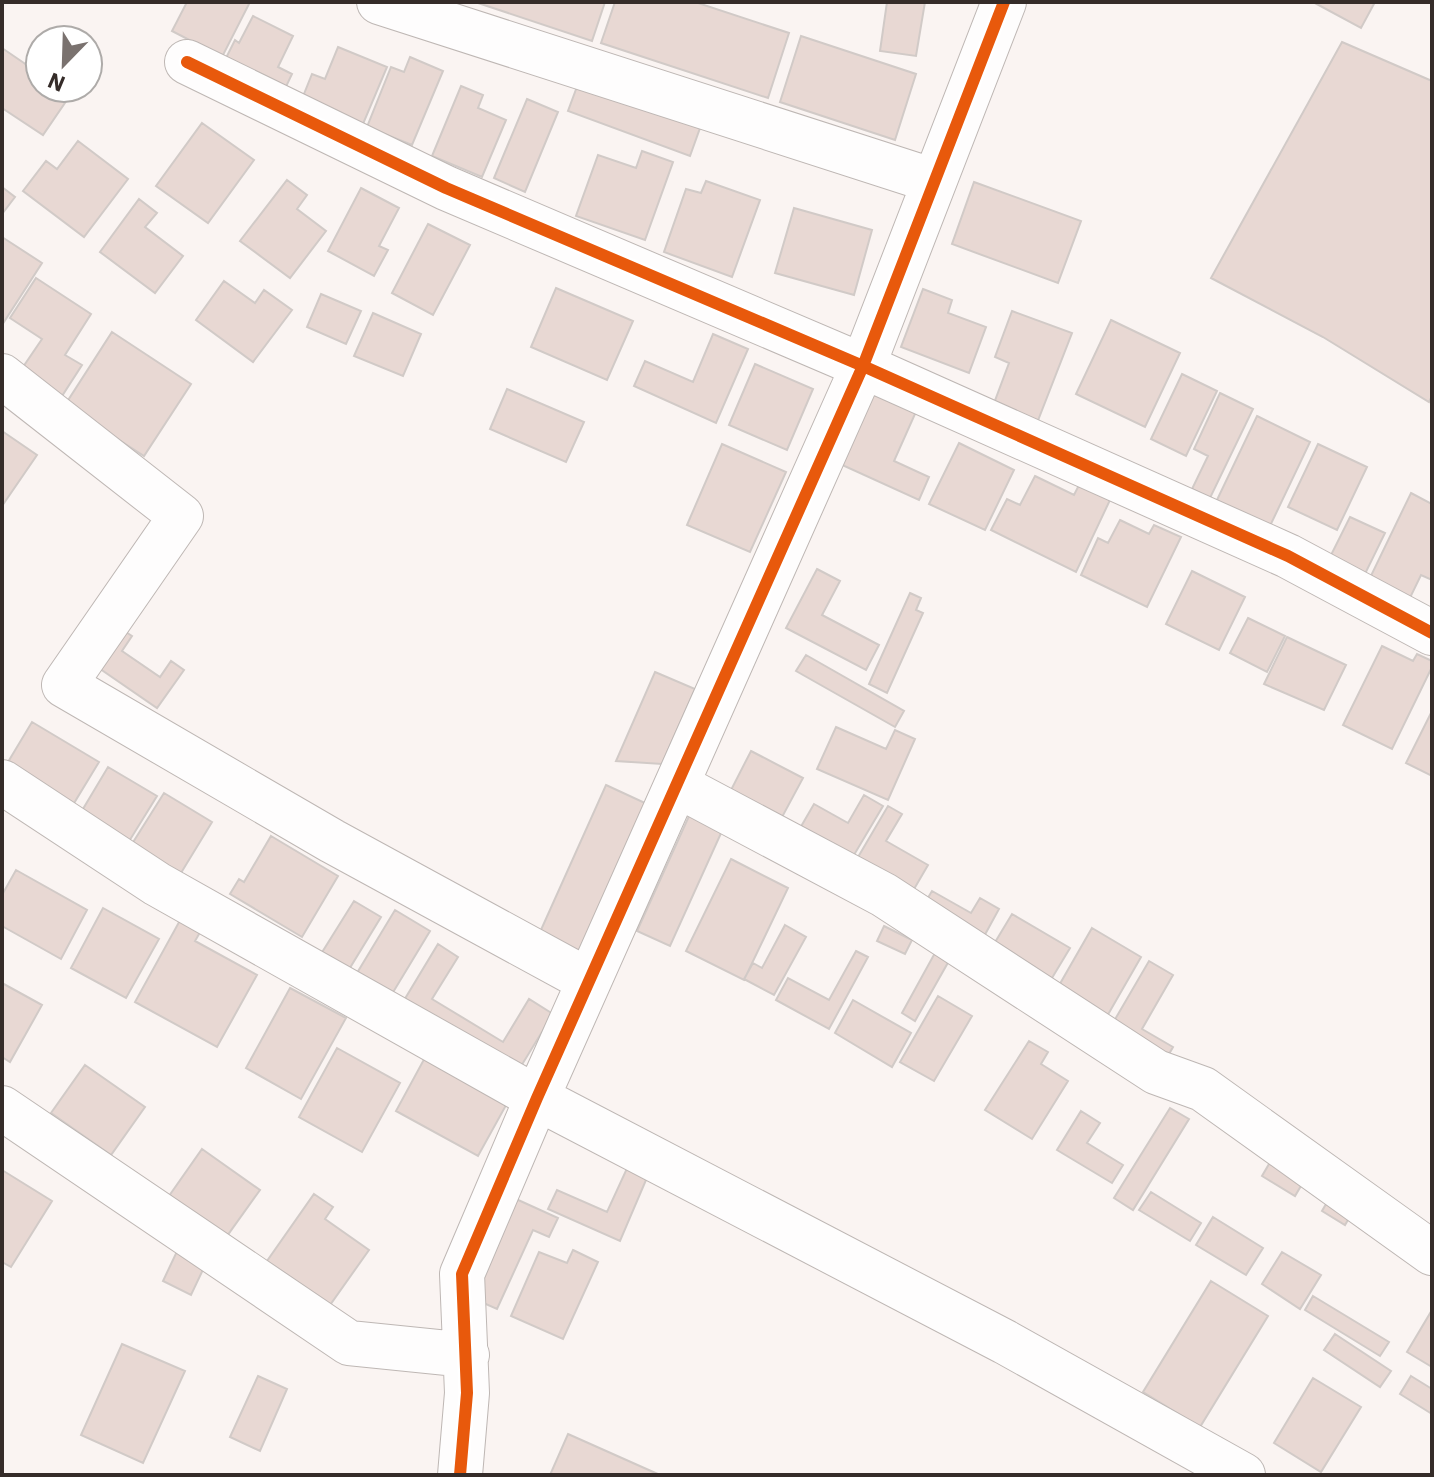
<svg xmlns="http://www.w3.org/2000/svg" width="1434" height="1477" font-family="'IBM Plex Sans',sans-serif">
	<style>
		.building { fill: #e8d8d3; stroke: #d1cac7; stroke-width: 2 }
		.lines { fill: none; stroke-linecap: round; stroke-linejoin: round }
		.minor-casing { stroke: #beb7b4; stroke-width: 46 }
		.minor { stroke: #fefdfd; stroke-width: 44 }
		.cycleway-casing { stroke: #fff; stroke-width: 17 }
		.cycleway { stroke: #e8590c; stroke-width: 12 }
	</style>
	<rect width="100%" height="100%" fill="#faf4f2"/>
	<path class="building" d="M187,2H250L222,57L172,31Z
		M475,2H605L592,41Z
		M615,2H695L789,33L768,98L601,43Z
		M887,2H925L916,56L880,51Z
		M1313,2H1375L1361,28Z
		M253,16L293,36L278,67L292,74L283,93L223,64L235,40L239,43Z
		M801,36L916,74L895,140L780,102Z
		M1342,42L1432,81V396L1429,402L1323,337L1211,278Z
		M338,47L387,67L363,124L302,99L312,74L325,79Z
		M2,48L40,74V88H61L71,94L43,135L2,108Z
		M410,57L443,71L412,145L367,127L391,67L404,72Z
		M578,84L700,128L690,156L568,111Z
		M461,86L483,95L478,108L506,120L482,177L432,156Z
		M527,99L558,112L525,192L494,178Z
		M202,123L254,160L208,223L156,186Z
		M78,141L128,179L84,237L23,191L46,161L57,169Z
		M642,151L673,162L645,240L576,216L598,155L636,168Z
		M287,180L307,195L297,209L326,231L290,278L240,241Z
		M706,181L760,200L732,277L664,252L686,189L701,193Z
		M974,182L1081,221L1058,283L952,244Z
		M2,187L15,197L2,214Z
		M361,188L399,208L379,246L388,250L374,276L328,251Z
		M139,199L157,213L145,227L183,256L155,293L100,252Z
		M794,208L872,230L854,295L775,273Z
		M428,224L470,245L433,315L392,293Z
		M2,237L42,263L2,325Z
		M36,278L91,314L65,355L82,365L62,396L21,370L42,339L10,318Z
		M224,281L255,303L264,290L292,310L253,362L196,320Z
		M556,288L633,321L607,380L531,347Z
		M923,289L952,300L948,313L986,327L969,373L901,347Z
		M321,294L361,311L346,344L307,327Z
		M1012,311L1072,333L1037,423L993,406L1009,363L995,357Z
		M373,313L421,334L403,376L354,356Z
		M1111,320L1180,353L1145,427L1076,394Z
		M112,332L191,384L144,456L65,405Z
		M713,334L748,349L716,423L634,386L645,361L693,382Z
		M755,364L813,389L787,450L729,425Z
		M1182,374L1217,391L1186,456L1151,439Z
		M880,376L923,396L894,461L929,477L919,500L840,464Z
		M507,389L584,422L566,462L490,429Z
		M1220,393L1253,409L1210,498L1192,489L1208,456L1194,449Z
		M1257,416L1310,442L1269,528L1216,502Z
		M2,431L37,455L2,506Z
		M959,443L1014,470L985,530L929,504Z
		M722,444L786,472L750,552L687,525Z
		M1318,444L1367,467L1337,530L1288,507Z
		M1035,476L1074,495L1079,485L1110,500L1076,572L991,530L1007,499L1020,505Z
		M1411,493L1432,504V580L1421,575L1407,604L1367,584Z
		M1350,517L1385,533L1363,578L1328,561Z
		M1120,520L1149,534L1154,525L1181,537L1147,607L1081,575L1098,538L1108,543Z
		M817,569L840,581L822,615L879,645L866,670L786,628Z
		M1192,571L1245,597L1219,650L1166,624Z
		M910,593L921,598L916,610L923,613L887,693L869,684Z
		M1248,618L1285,636L1267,672L1230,653Z
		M118,627L132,636L122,651L160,677L171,661L184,670L157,708L93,664Z
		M1287,637L1346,665L1324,710L1264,684Z
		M1382,646L1413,661L1417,654L1432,661V667L1392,749L1343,725Z
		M806,655L904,711L895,727L796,671Z
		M655,672L695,689L662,764L616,761Z
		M1432,711V776L1406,763Z
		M32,722L99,762L68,813L2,772Z
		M836,727L886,749L895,730L915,739L888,800L817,769Z
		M751,751L803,778L781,819L730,792Z
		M108,767L157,796L128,843L80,814Z
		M606,785L645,803L576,958L536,941Z
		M164,793L212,822L181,873L132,844Z
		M864,795L883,806L851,860L799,830L814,804L848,823Z
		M694,805L727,820L670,946L637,931Z
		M888,806L902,814L886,841L928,865L910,896L854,864Z
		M271,836L338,876L302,937L230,894L239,879L244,882Z
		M731,859L788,888L744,980L686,951Z
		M16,870L87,910L61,959L2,926V895Z
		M932,891L971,913L980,898L999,909L982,940L923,906Z
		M354,901L381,917L348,971L321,954Z
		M189,904L210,915L195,941L257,975L217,1047L135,1002Z
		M103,908L159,939L126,998L71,968Z
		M395,910L430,931L389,999L354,978Z
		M1012,914L1070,948L1049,983L991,949Z
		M785,925L806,937L774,995L744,979L753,963L762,968Z
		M884,926L912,940L905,954L877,941Z
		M1092,928L1141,957L1106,1018L1057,989Z
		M438,944L458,957L432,999L503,1042L529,999L553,1014L515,1076L400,1007Z
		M856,951L868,957L829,1029L776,1000L788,978L829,1000Z
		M936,951L950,959L915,1021L902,1013Z
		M1149,961L1173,975L1142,1029L1173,1047L1165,1061L1110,1028Z
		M2,983L42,1005L10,1062L2,1057Z
		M290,988L346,1018L301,1099L246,1068Z
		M938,996L972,1016L934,1081L900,1062Z
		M853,1000L911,1033L892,1067L835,1033Z
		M1029,1041L1048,1052L1041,1064L1068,1081L1032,1139L985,1110Z
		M337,1048L400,1083L362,1152L299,1117Z
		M428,1052L510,1098L478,1156L396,1111Z
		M85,1065L145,1107L111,1155L51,1113Z
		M1170,1108L1189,1119L1133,1210L1114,1198Z
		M1081,1111L1100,1123L1087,1143L1123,1165L1112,1183L1057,1150Z
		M202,1149L260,1190L227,1236L169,1196Z
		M1272,1159L1305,1179L1295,1196L1262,1176Z
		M629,1164L649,1173L620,1241L548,1209L557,1190L607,1212Z
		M2,1170L52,1201L11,1267L2,1262Z
		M1151,1192L1201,1223L1190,1241L1139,1210Z
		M314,1194L333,1207L325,1219L369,1250L330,1305L267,1261Z
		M516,1199L558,1218L549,1237L533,1230L497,1309L472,1298Z
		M1329,1199L1352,1213L1345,1225L1322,1211Z
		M1213,1217L1263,1248L1246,1275L1196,1245Z
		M180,1245L208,1259L191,1295L163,1281Z
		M573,1250L598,1262L563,1339L511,1316L539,1252L567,1263Z
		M1282,1252L1321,1275L1300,1309L1262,1284Z
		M1211,1281L1268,1316L1200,1427L1143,1392Z
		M1313,1296L1389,1342L1380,1356L1305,1310Z
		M1432,1310V1367L1407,1352Z
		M1335,1334L1391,1371L1380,1387L1324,1350Z
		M122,1344L185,1371L143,1463L81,1435Z
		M258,1376L287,1389L260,1451L230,1437Z
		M1411,1376L1432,1389V1414L1400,1394Z
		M1313,1378L1361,1407L1321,1472L1274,1443Z
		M568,1434L660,1475H550Z"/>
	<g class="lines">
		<defs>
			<path id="minor" d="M379,2L934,181
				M187,62L446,188L863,366L1288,556L1432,633
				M2,376L181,516L64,685L332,841L589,981
				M2,782L157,884L537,1098L1005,1342L1243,1475
				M677,785L884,895L1156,1072L1203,1089L1432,1253
				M2,1108L349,1343L467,1355
				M460,1475L467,1393L462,1274L537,1098L863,366L1004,2"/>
		</defs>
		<use href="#minor" class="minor-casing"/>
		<use href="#minor" class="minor"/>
		<defs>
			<path id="cycleway" d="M187,62L446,188L863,366L1288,556L1432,633
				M460,1475L467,1393L462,1274L537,1098L863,366L1004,2"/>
		</defs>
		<use href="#cycleway" class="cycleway-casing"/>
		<use href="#cycleway" class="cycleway"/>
	</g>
	<rect width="1434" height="1477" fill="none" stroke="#352c29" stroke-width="8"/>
	<g transform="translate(64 64) rotate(203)"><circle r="38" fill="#ffffff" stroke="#aeaba9" stroke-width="2"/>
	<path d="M0-6L14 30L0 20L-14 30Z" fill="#7a726f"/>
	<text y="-12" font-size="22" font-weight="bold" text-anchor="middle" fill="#352c29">N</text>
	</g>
</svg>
